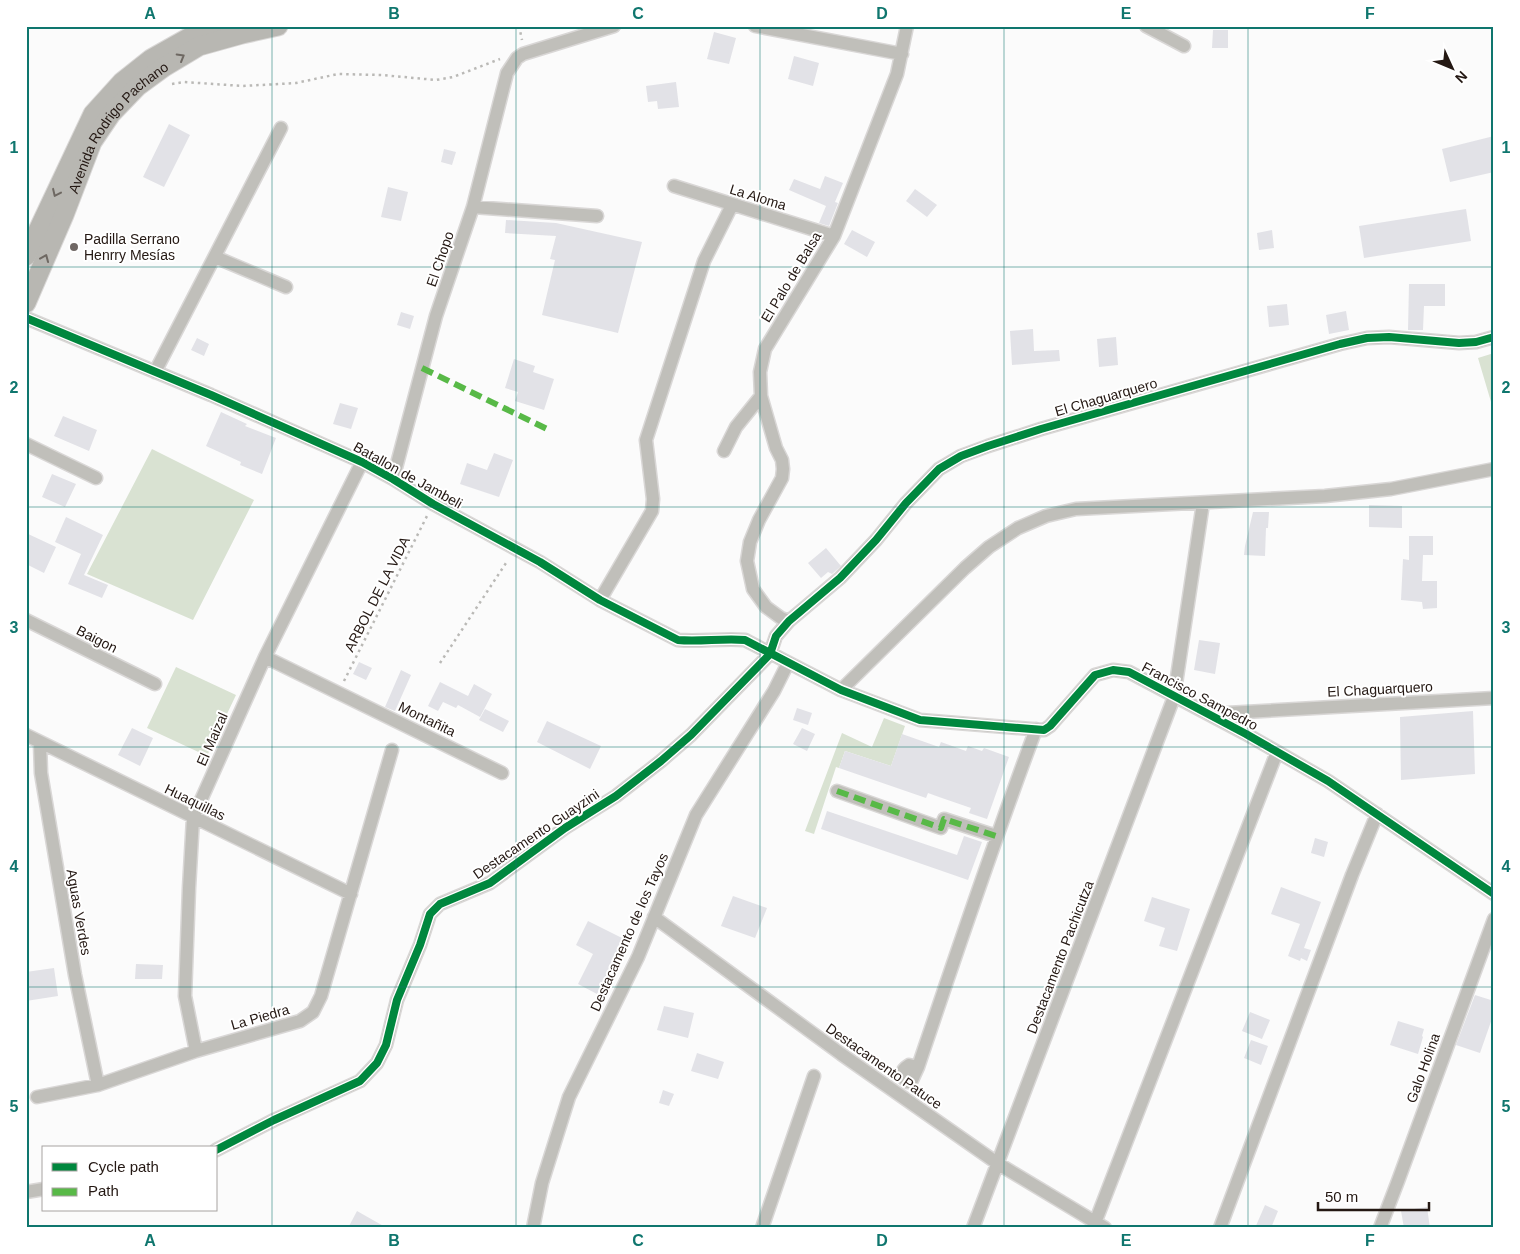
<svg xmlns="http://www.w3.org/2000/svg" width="1520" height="1254" font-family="Helvetica,sans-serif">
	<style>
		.green { fill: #d9e2d2 }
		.building { fill: #e2e2e7 }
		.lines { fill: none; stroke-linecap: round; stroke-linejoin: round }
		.minor-casing { stroke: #d9d7d6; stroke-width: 15 }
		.primary-casing { stroke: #d9d7d6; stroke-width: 21 }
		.path { stroke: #bab9b6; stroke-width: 2.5; stroke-dasharray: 2.5 4; stroke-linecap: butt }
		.minor { stroke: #c0bfba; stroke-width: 12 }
		.primary { stroke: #b8b7b2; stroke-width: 19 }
		.quiet { stroke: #58b947; stroke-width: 6; stroke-dasharray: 12 6; stroke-linecap: butt }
		.cycleway-casing { stroke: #fff; stroke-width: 11 }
		.cycleway { stroke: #00873e; stroke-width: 8 }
		.oneway { stroke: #6e6862 }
		.grid { fill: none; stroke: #0f766e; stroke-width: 1; stroke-opacity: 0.55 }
		.poi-dot { fill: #6f6764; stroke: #fff; stroke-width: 2 }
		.labels { text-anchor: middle; stroke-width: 4; stroke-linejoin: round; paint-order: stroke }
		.street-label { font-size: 14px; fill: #241813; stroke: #fff }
		.poi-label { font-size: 14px; fill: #241813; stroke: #fff; text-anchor: start }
		.neatline { fill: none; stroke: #0f766e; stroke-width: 2 }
		.grid-label { font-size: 16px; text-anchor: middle; font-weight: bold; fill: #0f766e }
	</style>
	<rect width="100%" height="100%" fill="#fbfbfb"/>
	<path class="green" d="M1494,353V412L1478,358Z
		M152,449L254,500L193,620L87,574Z
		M176,667L236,695L207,756L147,728Z
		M884,718L905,726L891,766L845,751L839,768L836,767L814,834L805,831L842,733L872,747Z"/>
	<path class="building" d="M1213,30H1228V48H1212Z
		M714,32L736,38L729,64L707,59Z
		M794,56L819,63L813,86L788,79Z
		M676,82L679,107L658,109L657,101L648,102L646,86Z
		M169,124L190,135L164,187L143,177Z
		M1494,136V172L1450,182L1442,149Z
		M444,149L456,152L452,165L441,162Z
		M825,176L843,183L835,202L838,203L829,226L819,223L826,206L789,190L794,179L820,189Z
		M388,187L408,192L401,221L381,217Z
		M915,189L937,205L927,217L906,201Z
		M1466,209L1471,241L1364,258L1359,226Z
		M506,220L556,223L642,242L618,333L542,315L555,260L550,259L556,236L505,233Z
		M852,230L875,242L867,257L844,244Z
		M1272,230L1274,248L1259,250L1257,233Z
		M1409,284H1445V306H1424L1423,330H1408Z
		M1287,304L1289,325L1269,327L1267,306Z
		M1346,311L1349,330L1329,334L1326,315Z
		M401,312L414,316L410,329L397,325Z
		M1033,329L1034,351L1059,350L1060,361L1012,365L1010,331Z
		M1116,337L1118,365L1099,367L1097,339Z
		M197,338L209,344L204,356L191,350Z
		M514,359L535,366L533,372L554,379L544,410L515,401L518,392L505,388Z
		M340,403L358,408L351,429L333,424Z
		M221,412L247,424L245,426L276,438L262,474L240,465L241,462L206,446Z
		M63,416L97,430L89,451L54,436Z
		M494,453L513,460L499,497L460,484L467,463L487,470Z
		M52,474L76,484L65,507L42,497Z
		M1369,505L1402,506V528L1369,527Z
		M1253,512H1269L1268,528H1266L1265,556L1244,555L1245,546Z
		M66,517L103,535L84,575L108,585L102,598L68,584L81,554L55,542Z
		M26,533L56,547L44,573L26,564Z
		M1409,536H1433V555H1423L1422,581H1437V608L1423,609L1422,602L1401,600L1403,559L1409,560Z
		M826,548L841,566L832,574L828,572L821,578L808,563Z
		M1199,640L1220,643L1215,674L1194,670Z
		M359,662L372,668L366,680L353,674Z
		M401,670L411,675L395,711L385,707Z
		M440,682L468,696L474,684L492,694L480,717L458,705L456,708L443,702L438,711L428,706Z
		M797,708L812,713L808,725L793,720Z
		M485,709L509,721L503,732L479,720Z
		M1473,711L1475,774L1401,780L1400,717Z
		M547,721L601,746L590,769L537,742Z
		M132,728L153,738L140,766L118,755Z
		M802,728L815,734L807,751L793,744Z
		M902,734L939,747L941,742L966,751L968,746L982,751L984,748L1009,757L987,819L969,813L971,808L939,797L928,793L926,798L839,768L845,751L891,766Z
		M827,811L957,855L964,836L982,842L968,880L821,829Z
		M1315,838L1328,842L1324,857L1311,853Z
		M1281,887L1321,902L1304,948L1311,950L1307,961L1301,958L1300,961L1288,956L1300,924L1271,914Z
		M733,896L767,908L755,938L721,926Z
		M1152,897L1190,909L1177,951L1159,946L1165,928L1144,921Z
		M588,921L624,939L597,994L578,984L593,954L576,945Z
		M136,964L163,965L162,979H135Z
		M54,968L58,996L26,1001V972Z
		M1475,995L1494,1001V1013L1480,1053L1456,1045Z
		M664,1006L694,1013L688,1038L657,1030Z
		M1250,1012L1270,1020L1262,1039L1242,1031Z
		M1398,1021L1424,1029L1422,1036L1423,1037L1418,1054L1390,1045Z
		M1251,1040L1268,1046L1261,1065L1244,1058Z
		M697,1053L724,1062L718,1079L691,1071Z
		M663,1090L674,1094L669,1106L659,1103Z
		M1265,1205L1278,1211L1271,1228H1255Z
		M1427,1207L1430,1228H1404L1401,1211Z
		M357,1211L387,1228H348Z"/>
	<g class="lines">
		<defs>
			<path id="minor" d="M755,26L902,54
				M1146,26L1184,46
				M674,186L834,236
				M473,207L597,216
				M215,257L286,287
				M26,318L211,395L362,462L393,479L433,504L540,562L600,600L678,640C700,642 723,638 745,640L841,690L920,720L1044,730L1050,726L1095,675L1113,670L1129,672L1246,734L1328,781L1494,894
				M155,372L281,128
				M26,444L96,478
				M724,451L736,427L761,396
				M393,479L436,316L473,207L507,73L517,58L523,54L614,26
				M600,600L652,511L653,499L646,440L704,261L732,205
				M26,620L155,684
				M789,621L781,618L766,607L753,589L747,561L750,542L759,520L782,478L783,469L782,460L776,448L761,396L760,372L765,349L834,236L897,74L907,26
				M265,657L502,773
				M841,690L965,568L989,547L1018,528L1046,516L1076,509L1325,496L1391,489L1494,469
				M1209,714L1494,698
				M26,735L351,894
				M40,743L41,773L75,975L98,1085
				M837,791L941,828L944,819L996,836
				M654,917L841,1054L997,1163L1105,1228
				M196,1051L185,996L189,888L193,818L265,657L362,462
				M918,1067L909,1065C901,1070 899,1076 908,1082L912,1080L918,1067C956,954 994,841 1036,729
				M37,1097L98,1085L196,1051L300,1021L313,1012L321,996L392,750
				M216,1150L274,1120L360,1081L377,1063L386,1045L397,1000L420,945L430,914L440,904L490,883L565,828L616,796L661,761L691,735L770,654L776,636L789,621L840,578L876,540L906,503L939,469L961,456L988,446L1041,429L1340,344L1367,338L1389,337L1459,343L1476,342L1494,337
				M26,1192L44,1189
				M533,1228L542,1183L569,1097L638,957L696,815L774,691L788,663
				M762,1228L814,1076
				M973,1228L1174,697L1203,503
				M1093,1228L1277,752
				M1220,1228L1352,875L1377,814
				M1380,1228L1398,1181L1494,919"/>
			<g id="primary">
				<path d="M26,256L93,114L122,82L151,59L190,37L217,26"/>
				<path id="s1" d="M26,303L64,215L92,142L111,114L138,86L164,67L199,46L242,34L278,26"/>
			</g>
		</defs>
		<use href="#minor" class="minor-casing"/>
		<use href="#primary" class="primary-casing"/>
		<path class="path" d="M519,26L522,40
			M172,84L184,82L243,86L296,83L338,74L382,75L436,80L453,77L500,59
			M440,663L508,560
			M344,681L427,516"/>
		<use href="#minor" class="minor"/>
		<use href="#primary" class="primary"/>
		<path class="quiet" d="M422,368L547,429
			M837,791L941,828L944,819L996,836"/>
		<defs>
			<path id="cycleway" d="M26,318L211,395L362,462L393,479L433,504L540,562L600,600L678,640C700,642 723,638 745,640L841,690L920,720L1044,730L1050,726L1095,675L1113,670L1129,672L1246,734L1328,781L1494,894
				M216,1150L274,1120L360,1081L377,1063L386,1045L397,1000L420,945L430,914L440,904L490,883L565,828L616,796L661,761L691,735L770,654L776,636L789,621L840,578L876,540L906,503L939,469L961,456L988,446L1041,429L1340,344L1367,338L1389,337L1459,343L1476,342L1494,337"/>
		</defs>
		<use href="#cycleway" class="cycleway-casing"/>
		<use href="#cycleway" class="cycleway"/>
	</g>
	<defs><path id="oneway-chevron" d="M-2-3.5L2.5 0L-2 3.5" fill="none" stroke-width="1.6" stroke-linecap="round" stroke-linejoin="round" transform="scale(1.25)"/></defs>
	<g class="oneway">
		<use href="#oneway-chevron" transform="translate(181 57) rotate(-30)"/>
		<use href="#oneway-chevron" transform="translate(56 193) rotate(115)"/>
		<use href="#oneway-chevron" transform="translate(45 258) rotate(-67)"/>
	</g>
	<path class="grid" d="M272,26V1228M516,26V1228M760,26V1228M1004,26V1228M1248,26V1228M26,267H1494M26,507H1494M26,747H1494M26,987H1494"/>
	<circle class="poi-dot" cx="74" cy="247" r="5"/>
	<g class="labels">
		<g class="street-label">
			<text dy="5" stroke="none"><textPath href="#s1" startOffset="201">Avenida Rodrigo Pachano</textPath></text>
			<text transform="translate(758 197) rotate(17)" y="5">La Aloma</text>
			<text transform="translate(440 259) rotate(-71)" y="5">El Chopo</text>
			<text transform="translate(791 277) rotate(-59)" y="5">El Palo de Balsa</text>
			<text transform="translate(1106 397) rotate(-16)" y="5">El Chaguarquero</text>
			<text transform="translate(408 475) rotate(29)" y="5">Batallon de Jambeli</text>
			<text transform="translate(377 594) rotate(-63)" y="5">ARBOL DE LA VIDA</text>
			<text transform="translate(97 639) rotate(27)" y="5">Baigon</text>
			<text transform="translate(1380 689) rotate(-3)" y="5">El Chaguarquero</text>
			<text transform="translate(1200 696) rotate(28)" y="5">Francisco Sampedro</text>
			<text transform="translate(427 719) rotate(26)" y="5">Montañita</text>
			<text transform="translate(212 739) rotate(-66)" y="5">El Maizal</text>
			<text transform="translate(195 802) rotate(26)" y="5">Huaquillas</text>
			<text transform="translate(536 834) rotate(-34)" y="5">Destacamento Guayzini</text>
			<text transform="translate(79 912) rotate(80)" y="5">Aguas Verdes</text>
			<text transform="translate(629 932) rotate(-66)" y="5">Destacamento de los Tayos</text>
			<text transform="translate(1060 957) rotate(-69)" y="5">Destacamento Pachicutza</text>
			<text transform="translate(260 1017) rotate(-16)" y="5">La Piedra</text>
			<text transform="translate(884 1066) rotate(35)" y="5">Destacamento Patuce</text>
			<text transform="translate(1423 1068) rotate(-70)" y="5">Galo Holina</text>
		</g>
		<g class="poi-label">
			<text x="84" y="244">Padilla Serrano<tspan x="84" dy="16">Henrry Mesías</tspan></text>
		</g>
	</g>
	<rect width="1520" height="1254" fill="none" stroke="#ffffff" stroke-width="55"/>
	<rect x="42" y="1146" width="175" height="65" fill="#ffffff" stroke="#a7a3a1"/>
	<rect x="52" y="1163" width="25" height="8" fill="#00873e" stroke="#a7a3a1"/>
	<text x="88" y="1172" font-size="15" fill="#241813">Cycle path</text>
	<rect x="52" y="1188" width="25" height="8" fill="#58b947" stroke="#a7a3a1"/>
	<text x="88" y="1196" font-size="15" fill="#241813">Path</text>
	<g transform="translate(1452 68) rotate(134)" stroke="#ffffff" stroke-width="4" paint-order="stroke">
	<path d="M0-4L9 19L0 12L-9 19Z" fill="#241813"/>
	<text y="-8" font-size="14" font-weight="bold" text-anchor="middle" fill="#241813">N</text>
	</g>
	<path d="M1318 1202v8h111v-8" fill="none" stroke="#241813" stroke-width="2.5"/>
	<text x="1325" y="1202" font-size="15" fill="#241813" stroke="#ffffff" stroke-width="4" paint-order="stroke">50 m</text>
	<rect x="28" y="28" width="1464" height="1198" class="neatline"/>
	<g class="grid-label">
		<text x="150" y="19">A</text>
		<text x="394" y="19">B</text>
		<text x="638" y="19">C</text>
		<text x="882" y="19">D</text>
		<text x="1126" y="19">E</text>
		<text x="1370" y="19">F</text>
		<text x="14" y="153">1</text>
		<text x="1506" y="153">1</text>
		<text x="14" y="393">2</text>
		<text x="1506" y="393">2</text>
		<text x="14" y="633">3</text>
		<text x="1506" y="633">3</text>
		<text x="14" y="872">4</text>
		<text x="1506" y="872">4</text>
		<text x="14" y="1112">5</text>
		<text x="1506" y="1112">5</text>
		<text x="150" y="1246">A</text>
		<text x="394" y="1246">B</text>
		<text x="638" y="1246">C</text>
		<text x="882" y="1246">D</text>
		<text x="1126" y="1246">E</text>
		<text x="1370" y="1246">F</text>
	</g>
</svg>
